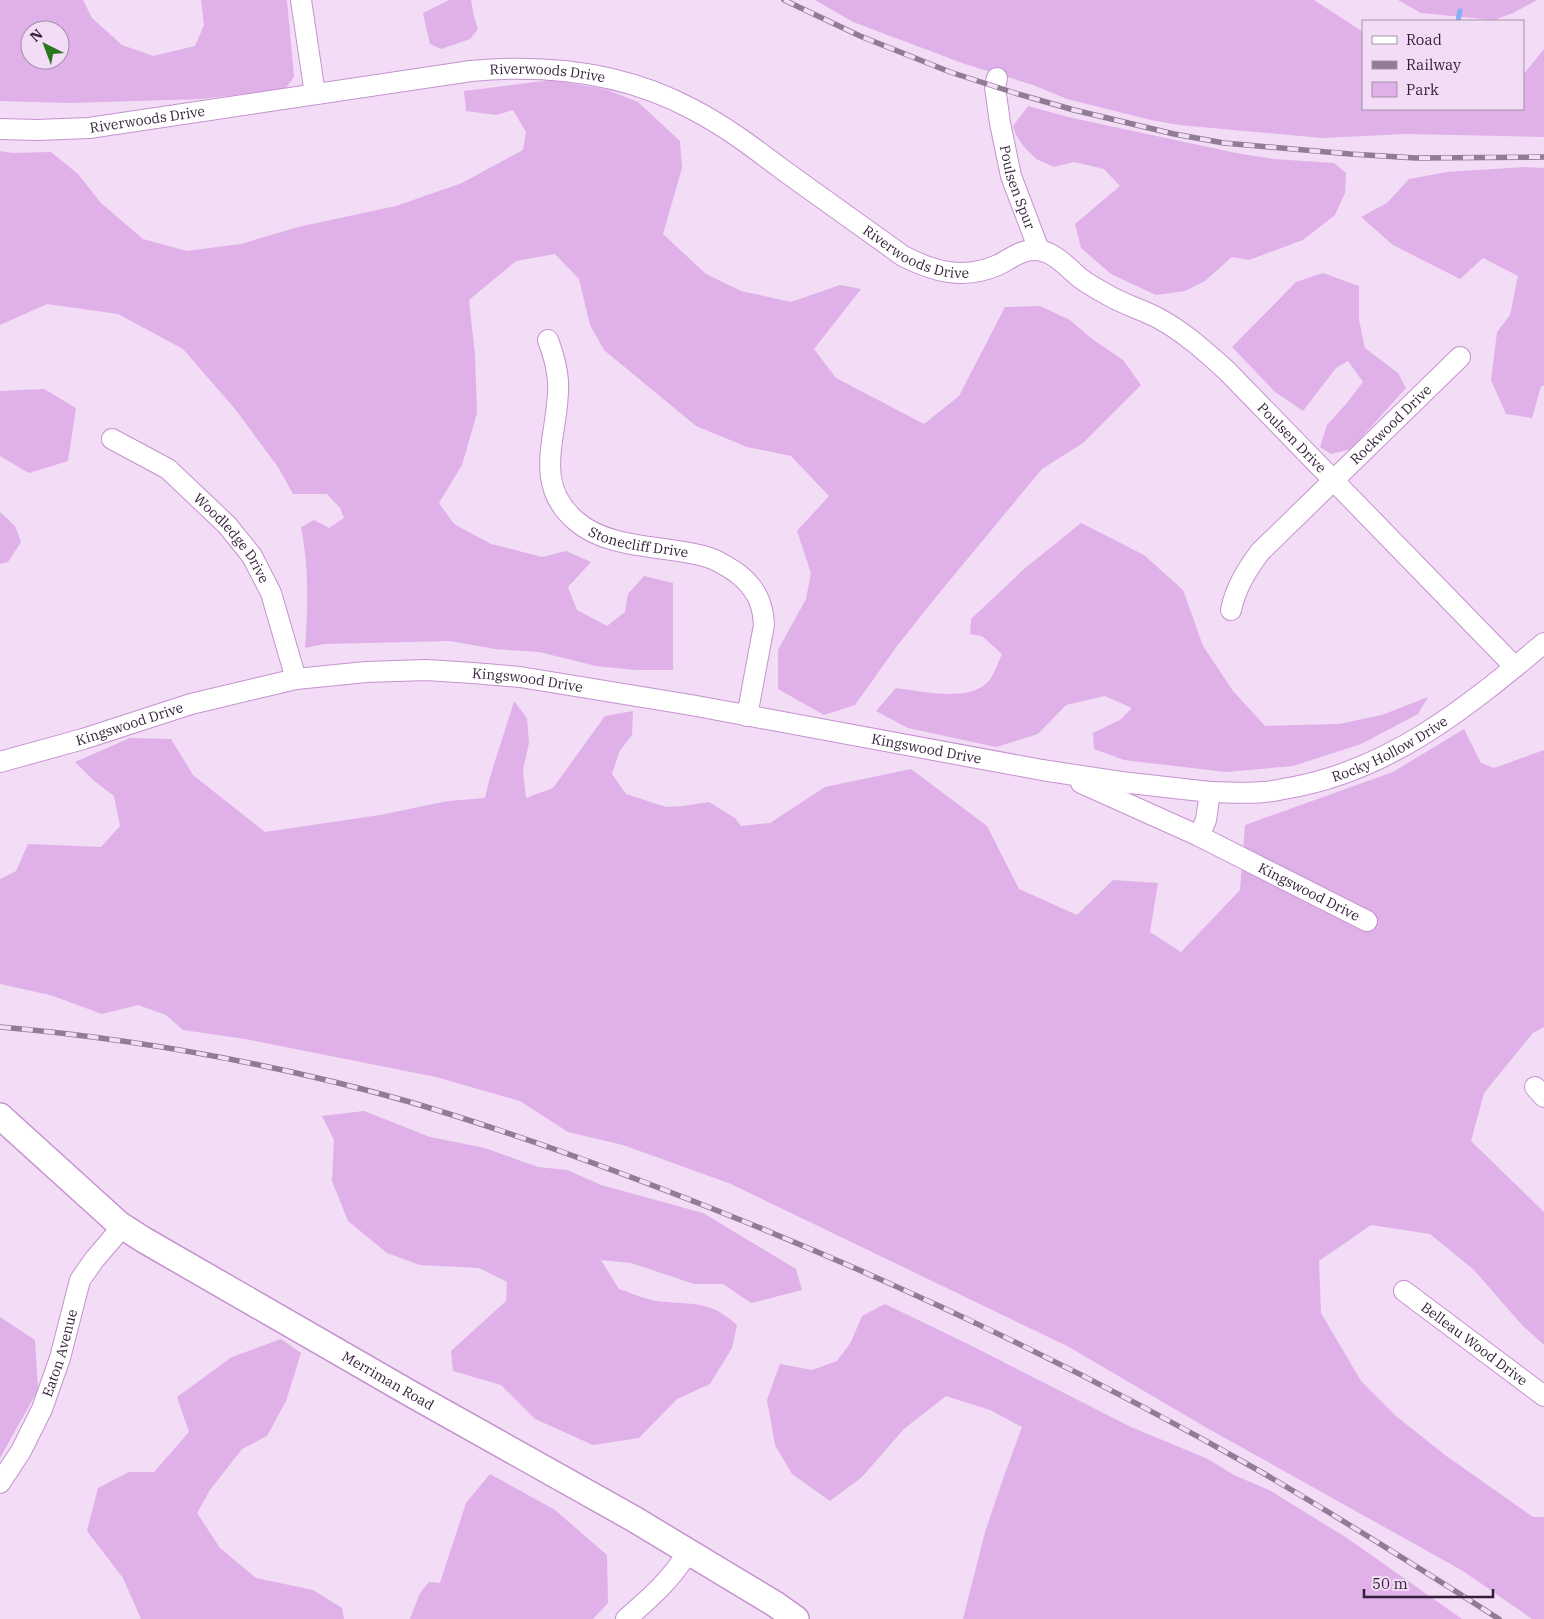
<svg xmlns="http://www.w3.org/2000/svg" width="1544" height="1619" font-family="'IBM Plex Serif',serif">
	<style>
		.green { fill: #dfb1e8; fill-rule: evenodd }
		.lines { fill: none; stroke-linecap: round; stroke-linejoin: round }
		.stream { stroke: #87b0f5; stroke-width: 5 }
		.minor-casing { stroke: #c692d0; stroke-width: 22 }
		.major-casing { stroke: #c692d0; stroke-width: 28 }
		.minor { stroke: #fff; stroke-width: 20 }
		.major { stroke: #fff; stroke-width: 25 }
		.rail-casing { stroke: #917c95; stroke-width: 5.5 }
		.rail { stroke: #f2dcf6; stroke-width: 4; stroke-dasharray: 11; stroke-linecap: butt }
		.labels { text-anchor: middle; stroke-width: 4.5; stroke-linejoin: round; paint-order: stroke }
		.street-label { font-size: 14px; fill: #331f37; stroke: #f2dcf6 }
	</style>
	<rect width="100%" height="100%" fill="#f2dcf6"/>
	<path class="green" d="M0,0H83L92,18L122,45L153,56L195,46L204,25L201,0H287L294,77L285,89L201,99L69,103L0,101ZM30,30H60V60H30Z
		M449,0H471L474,17L478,29L470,39L441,49L430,44L423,13Z
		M815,0H1314L1363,32V109H1523V75L1544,49V137L1405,134L1323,138L1179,125L1151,120L1067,99L1033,85L965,64L853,22Z
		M1398,0H1537L1513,13L1494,20L1421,13Z
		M551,80L605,89L638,102L680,141L682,168L663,234L706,274L741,291L791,302L840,285L861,289L814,349L836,378L924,424L959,396L1005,307L1040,306L1070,320L1092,339L1123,360L1141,385L1083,443L1042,469L940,592L897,646L855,705L824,715L778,689V650L806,599L811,573L797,531L829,496L791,456L747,447L696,426L604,350L590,325L579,279L555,254L516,261L469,300L475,355L477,413L462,465L439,503L454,524L491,544L542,557L566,551L591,562L568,587L577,610L607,626L625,612L628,594L644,576L673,583V670H636L596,666L539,652L495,649L450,641L324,644L305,648C308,607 309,568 301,527L314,520L329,528L344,518L340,508L327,494H293L278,467L235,409L183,349L118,314L47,304L0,325V151L12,153L51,152L78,174L101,203L143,239L187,251L241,244L298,227L396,206L462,183L523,150L526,132L513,110L496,115L466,111L464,91Z
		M1028,106L1068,117L1236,153L1273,159L1334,163L1346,173L1345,193L1335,215L1303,240L1249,260L1232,257L1205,281L1185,291L1156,295L1111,274L1081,248L1075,224L1120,186L1104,169L1074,162L1054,167L1036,159L1024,147L1016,135L1013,126Z
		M1524,167L1544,168V386H1541L1532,418L1506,414L1491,380L1497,332L1510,315L1518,276L1483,258L1460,279L1393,245L1361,217L1387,203L1409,179L1447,172Z
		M1323,273L1359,286V320L1365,348L1398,373L1406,388L1351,449L1331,454L1320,447L1327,425L1346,404L1363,382L1348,361L1336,368L1303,411L1275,392L1232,347L1296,282Z
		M44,389L76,408L68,461L29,473L0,456V391Z
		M0,512L15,526L21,542L8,562L0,564Z
		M1081,523L1144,555L1183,590L1203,646L1233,691L1265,726L1339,724L1382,715L1428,697L1418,714L1361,744L1293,766L1226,772L1124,760L1094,749L1093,733L1120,720L1132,708L1105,696L1066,705L1038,734L996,747L908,728L876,711L896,688C921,691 974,704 991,678C995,671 999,661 1002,654L982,636L970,634L971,619L1024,569Z
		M514,701L527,718L529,743L523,770L526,798L553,788L605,716L633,711L632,735L619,752L612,774L626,794L666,807L683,806L709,802L735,818L741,826L770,823L825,787L911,769L987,826L1019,889L1077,915L1113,880L1158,883L1150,932L1181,952L1240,890L1245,825L1393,772L1464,729L1481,763L1494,768L1544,750V1027L1533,1033L1484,1093L1471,1141L1544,1212V1345L1522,1325L1474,1270L1430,1234L1371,1225L1319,1261L1321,1313L1361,1381L1396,1416L1445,1455L1533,1517H1544V1619H1532L1463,1571L1207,1428L1069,1347L731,1184L623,1145L568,1132L520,1101L436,1077L245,1039L183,1030L166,1015L138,1005L102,1014L50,995L0,984V879L16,871L28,844L101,847L120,826L114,796L93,780L75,762L130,738L171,739L193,775L265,832L380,815L448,801L485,798C492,765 505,733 514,701Z
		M364,1111L430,1137L485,1148L538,1167L567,1170L601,1185L703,1213L796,1269L802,1290L751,1303L723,1284H694L631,1263L601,1260L619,1289C631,1293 644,1299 657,1301C692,1306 707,1298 737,1325L732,1348L710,1384L677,1399L639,1438L593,1445L535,1419L501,1385L453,1371L451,1351L506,1301L507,1282L479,1268L420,1265L387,1253L348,1221L332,1181L334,1140L322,1116Z
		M885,1304L968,1344L1131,1427L1208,1459L1234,1475L1269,1490L1347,1538L1462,1619H963L985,1532L1004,1476L1022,1427L990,1410L946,1396L904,1429L862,1477L830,1501L792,1474L775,1445L767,1400L780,1364L812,1370L837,1361L851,1342L862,1316Z
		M0,1317L35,1340L38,1390L0,1458Z
		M281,1339L301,1353L286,1401L267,1436L242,1449L210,1490L197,1513L220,1548L256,1578L313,1590L342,1608L344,1619H141L123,1578L87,1531L98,1488L129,1472H154L189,1432L177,1397L232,1357Z
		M490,1474L555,1510L607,1555L608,1603L593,1619H410L420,1593L429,1582L440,1583L466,1503Z"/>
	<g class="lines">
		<path class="stream" d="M1458,21L1460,11"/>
		<defs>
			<g id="minor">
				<path d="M301,0L315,94"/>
				<path id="s1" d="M997,78L995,87L1000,123L1011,176L1039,250"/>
				<path id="s2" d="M0,129L37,130L89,128L471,71C547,64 625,73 692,109C725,126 754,148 783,170C823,199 863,227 903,256C934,272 964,280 998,265C1010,259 1022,249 1036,250C1054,251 1067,267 1080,278C1088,284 1097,289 1106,294C1122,304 1141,309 1158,318C1184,332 1205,351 1227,371L1515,667"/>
				<path id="s3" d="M548,340C553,353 557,367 558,381C561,430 529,481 576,521C609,550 666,545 707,557C718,560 728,567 737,573C755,587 763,602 764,625L747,716"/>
				<path id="s4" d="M112,439L168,469L227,525L252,556L271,593L296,679"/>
				<path id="s5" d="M1231,610C1236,587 1246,571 1260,552L1460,357"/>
				<path id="s6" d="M0,762L83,739L191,704L296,679L366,672L426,670L473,673L520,677L691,705L1042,770L1121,782L1210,792L1206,820L1199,836L1367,921"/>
				<path d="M1081,783L1199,836"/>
				<path id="s7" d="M1210,792C1227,792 1246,794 1263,792C1272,792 1281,789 1289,788C1391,770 1467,707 1544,643"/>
				<path d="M1535,1087L1544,1097"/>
				<path id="s8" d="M1404,1291L1544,1396"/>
				<path id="s9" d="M0,1483L21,1451L42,1409L60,1358L80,1280L94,1260L123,1226"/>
				<path d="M626,1619C650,1598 671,1580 688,1552"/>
			</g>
			<g id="major">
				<path id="s10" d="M0,1116L119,1224L144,1240L413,1395L634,1519L775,1604L796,1619"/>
			</g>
		</defs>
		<use href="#minor" class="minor-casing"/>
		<use href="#major" class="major-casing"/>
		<use href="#minor" class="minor"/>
		<use href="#major" class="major"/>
		<defs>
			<path id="rail" d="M784,0L860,36L950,72L1015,93L1074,110L1174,134L1224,143L1350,154L1416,158L1544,157
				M0,1027C138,1039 276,1064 410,1102C525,1136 637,1178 748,1223C925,1295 1097,1378 1263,1473C1343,1520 1421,1569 1499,1619"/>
		</defs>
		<use href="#rail" class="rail-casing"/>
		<use href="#rail" class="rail"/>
	</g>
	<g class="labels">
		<g class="street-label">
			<text dy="5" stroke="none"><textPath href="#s2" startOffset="552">Riverwoods Drive</textPath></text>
			<text dy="5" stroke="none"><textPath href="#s2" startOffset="148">Riverwoods Drive</textPath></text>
			<text dy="5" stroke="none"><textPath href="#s1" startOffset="112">Poulsen Spur</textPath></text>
			<text dy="5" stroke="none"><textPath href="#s2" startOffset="971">Riverwoods Drive</textPath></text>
			<text dy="5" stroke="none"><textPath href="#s5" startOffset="248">Rockwood Drive</textPath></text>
			<text dy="5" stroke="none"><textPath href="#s2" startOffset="1422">Poulsen Drive</textPath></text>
			<text dy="5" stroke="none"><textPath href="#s4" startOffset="158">Woodledge Drive</textPath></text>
			<text dy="5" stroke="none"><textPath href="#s3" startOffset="258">Stonecliff Drive</textPath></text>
			<text dy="5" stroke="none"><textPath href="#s6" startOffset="540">Kingswood Drive</textPath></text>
			<text dy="5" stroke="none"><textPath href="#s6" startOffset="135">Kingswood Drive</textPath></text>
			<text dy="5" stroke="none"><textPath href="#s7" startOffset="188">Rocky Hollow Drive</textPath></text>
			<text dy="5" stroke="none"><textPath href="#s6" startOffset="945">Kingswood Drive</textPath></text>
			<text dy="5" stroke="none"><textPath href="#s6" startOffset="1401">Kingswood Drive</textPath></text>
			<text dy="5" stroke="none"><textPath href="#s8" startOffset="88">Belleau Wood Drive</textPath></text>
			<text dy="5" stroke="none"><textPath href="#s9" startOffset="144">Eaton Avenue</textPath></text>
			<text dy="5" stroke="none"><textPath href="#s10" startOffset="472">Merriman Road</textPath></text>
		</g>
	</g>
	<rect x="1362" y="20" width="162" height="90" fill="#f2dcf6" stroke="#a690aa"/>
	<rect x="1372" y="36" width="25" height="8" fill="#ffffff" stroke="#a690aa"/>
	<text x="1406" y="45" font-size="15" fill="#331f37">Road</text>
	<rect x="1372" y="61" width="25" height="8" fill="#917c95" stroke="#a690aa"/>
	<text x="1406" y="70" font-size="15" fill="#331f37">Railway</text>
	<rect x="1372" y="82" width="25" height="15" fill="#dfb1e8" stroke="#a690aa"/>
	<text x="1406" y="95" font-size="15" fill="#331f37">Park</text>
	<g transform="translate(45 45) rotate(318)"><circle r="24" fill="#f2dcf6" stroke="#a690aa"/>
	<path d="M0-4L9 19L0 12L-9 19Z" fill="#2a761c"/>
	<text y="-8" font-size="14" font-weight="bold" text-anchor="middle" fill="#331f37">N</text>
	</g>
	<path d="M1364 1589v8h129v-8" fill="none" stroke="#331f37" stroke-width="2.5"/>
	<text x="1372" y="1589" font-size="15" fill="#331f37" stroke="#f2dcf6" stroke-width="4" paint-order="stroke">50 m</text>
</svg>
